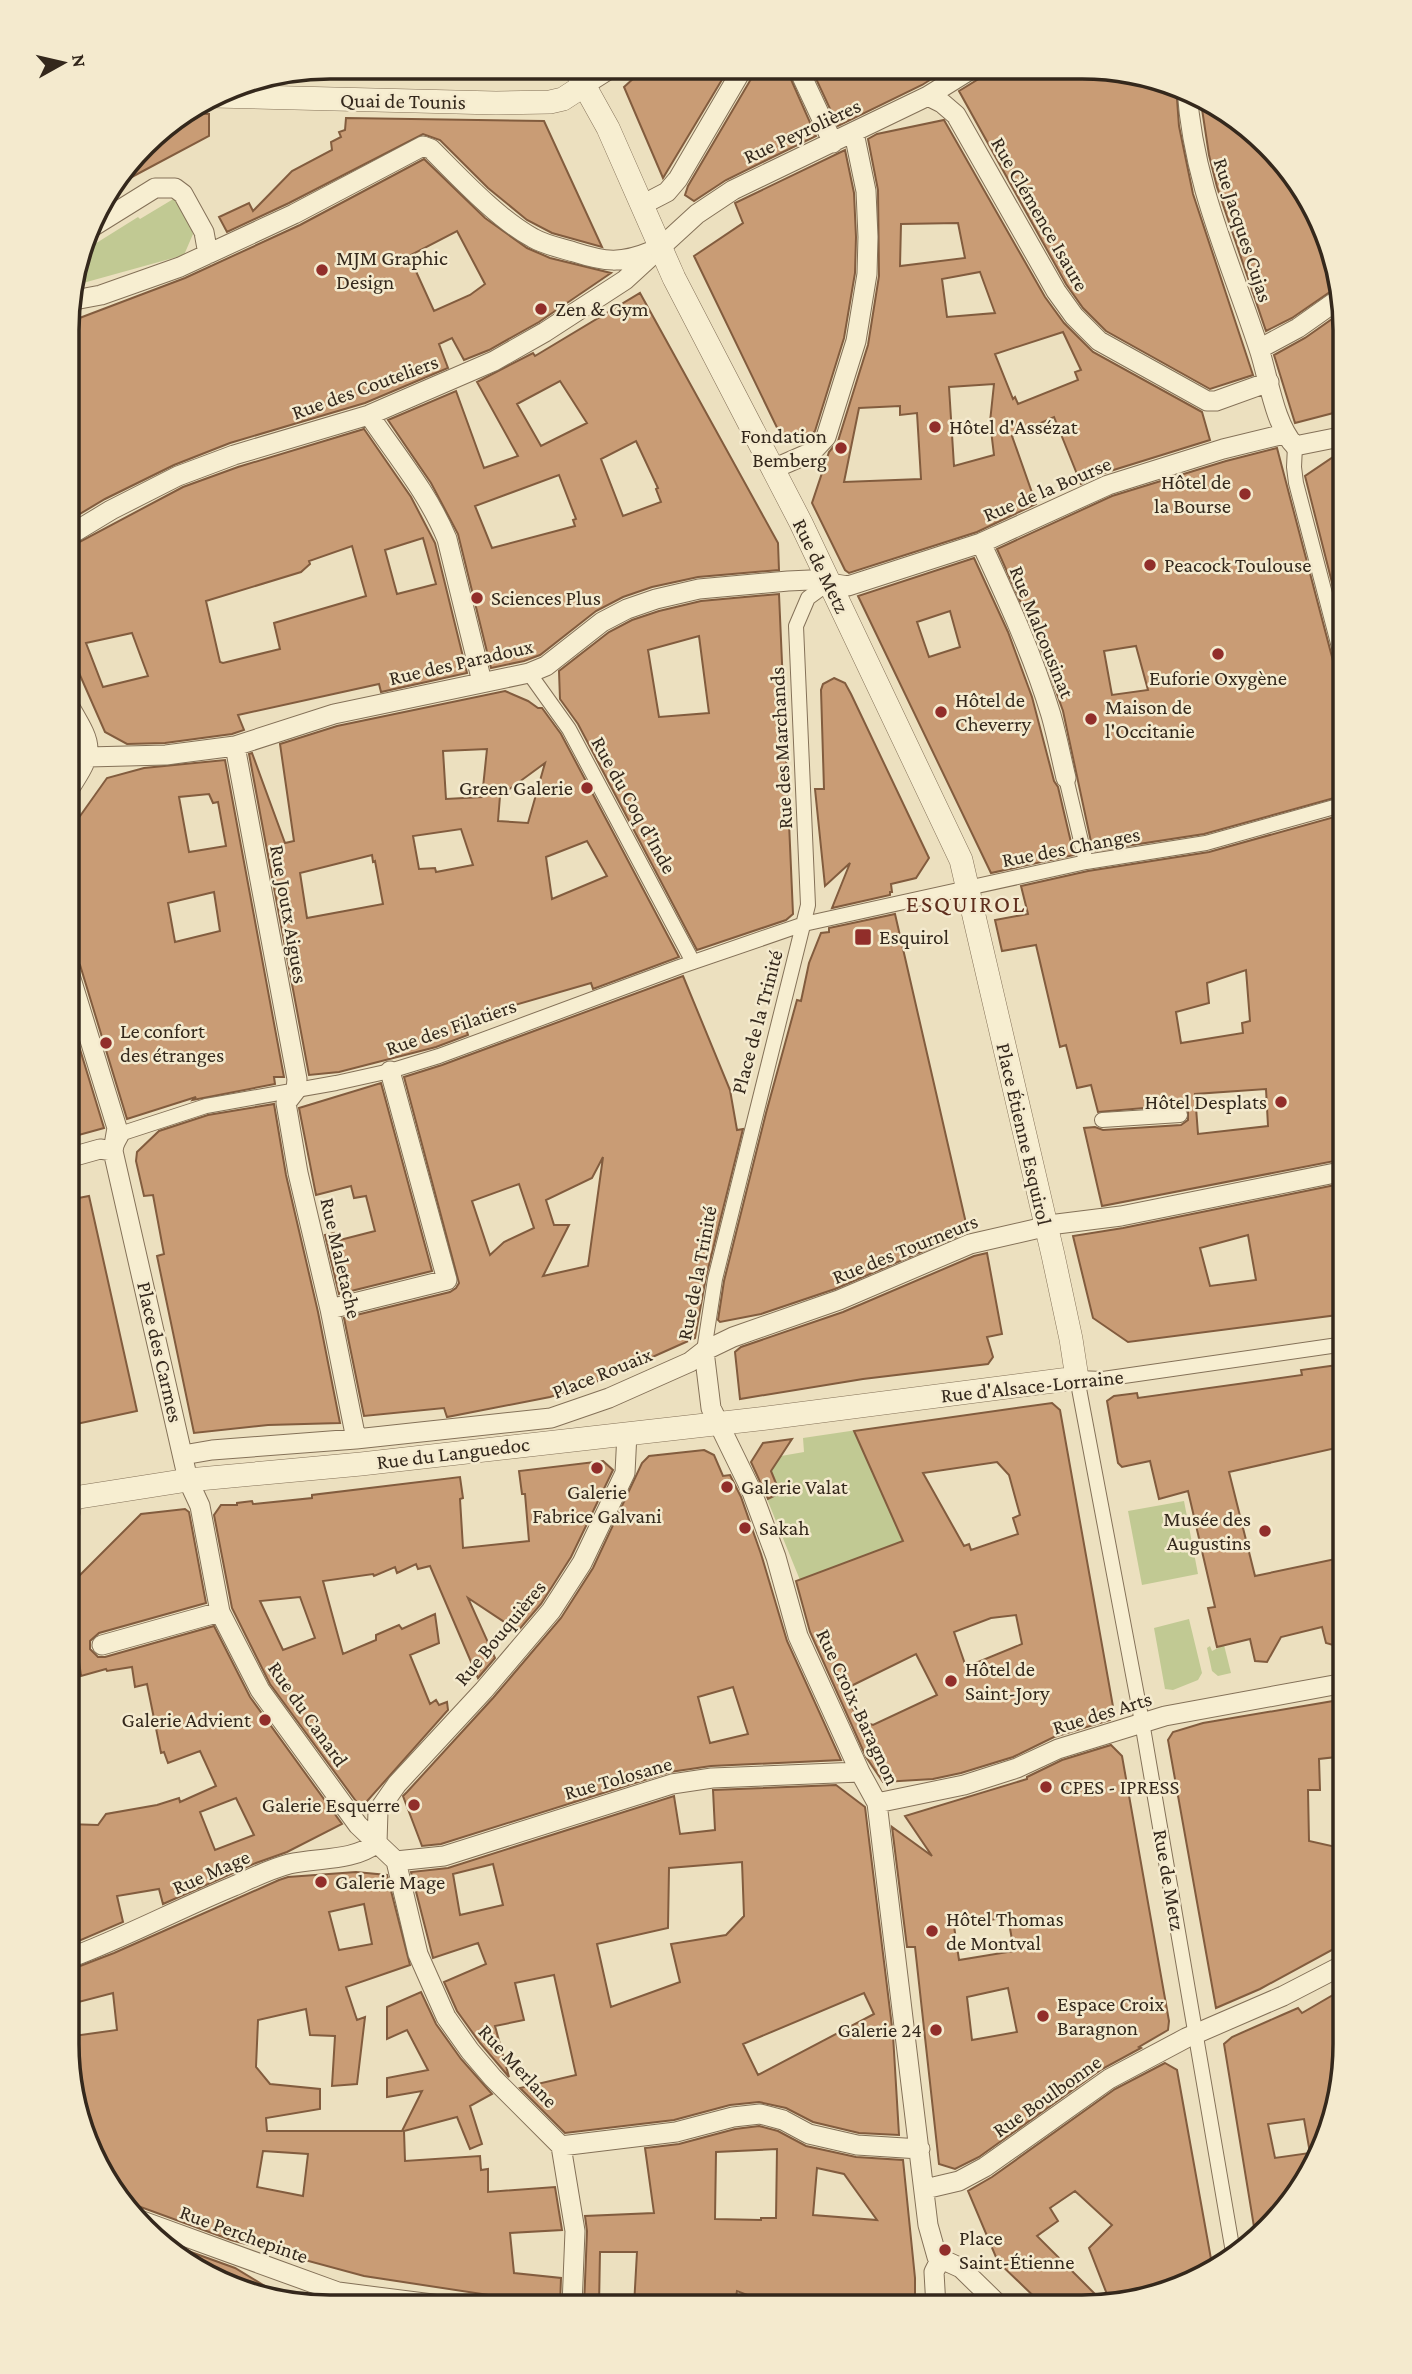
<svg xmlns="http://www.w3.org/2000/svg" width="1412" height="2374" font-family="'Crimson Pro',serif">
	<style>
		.green { fill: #c1c993 }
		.building { fill: #c99c75; stroke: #825c3e; stroke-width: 2; fill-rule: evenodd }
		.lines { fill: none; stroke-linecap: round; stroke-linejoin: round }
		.pedestrian-casing { stroke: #847158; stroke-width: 16 }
		.minor-casing { stroke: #847158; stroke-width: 21 }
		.tertiary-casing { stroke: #847158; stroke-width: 24 }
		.pedestrian { stroke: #f7eed1; stroke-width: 14 }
		.minor { stroke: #f7eed1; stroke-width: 19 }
		.tertiary { stroke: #f7eed1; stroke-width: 23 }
		.poi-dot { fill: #912e2a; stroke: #f4eace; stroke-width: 2.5 }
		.labels { text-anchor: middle; stroke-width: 5; stroke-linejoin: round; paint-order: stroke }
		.street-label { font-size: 21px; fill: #34281c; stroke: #f4eace }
		.poi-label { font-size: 21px; fill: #34281c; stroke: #f4eace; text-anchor: start }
		.quarter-label { font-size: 24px; letter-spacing: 2px; fill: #5f2e1d; stroke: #f4eace }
		.rim { fill: none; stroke: #34281c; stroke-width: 3.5 }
	</style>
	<rect width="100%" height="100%" fill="#ece0bf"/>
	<path class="green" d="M175,198L186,214L193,234L184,255L83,283L79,290L69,297L82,252L138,217L140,219Z
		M857,1430L856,1434L903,1541L800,1580L767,1499L780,1493L771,1471L781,1456L804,1452L803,1438Z
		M1184,1501L1198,1574L1142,1585L1128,1511Z
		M1189,1619L1202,1673L1198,1680L1173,1690L1165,1689L1154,1628Z
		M1224,1645L1231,1673L1218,1676L1212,1671L1207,1648L1210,1646L1212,1651Z"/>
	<path class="building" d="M646,67L729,68L663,178L624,87Z
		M755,68H786L816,136L726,180L694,201L685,195L688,186L754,74Z
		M811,68H949L922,85L838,126Z
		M985,68L1117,69L1176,85L1179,126L1193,194L1253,375L1210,389L1106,331L1083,308L1066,284L959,91L980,78Z
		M1200,96L1243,121L1291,170L1326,229L1337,287L1292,318L1266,331L1217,187L1209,155Z
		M186,113L209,114V136L113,187L156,132Z
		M346,118L544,121L602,247L552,233L527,220L488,188L440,140L423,134L289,203L227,232L219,217L249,203L253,211L292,171L332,150L331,142L341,137L339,132L345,130Z
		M944,120L1045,297L1064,323L1093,352L1202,412L1210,440L1104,473L1081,484L1054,417L1012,436L1036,504L977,532L849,573L845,570L812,503L829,452L838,441L868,345L879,276L878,190L868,139L877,134ZM958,223L965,258L900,266L901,224ZM980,272L995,313L947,317L942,279ZM1063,332L1081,370L1075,372L1078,380L1018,404L1015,397L1013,399L995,354ZM994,384L990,422L994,455L954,466L949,387ZM900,406V415L917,413L921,479L844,482L859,408Z
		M845,150L854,193L856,237L855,273L844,338L815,431L811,435L782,438L694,256L743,223L735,203Z
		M424,159L485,218L527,248L550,258L611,273L539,322L489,350L464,360L452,338L439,344L448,368L365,403L230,443L174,465L105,499L68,521L69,322L185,278L300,225ZM457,231L485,284L470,295L434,311L409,256Z
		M640,293L778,543L779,570L698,577L652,587L623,597L596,611L540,655L524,661L491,668L458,534L431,483L388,420L456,391L484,468L518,456L477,382L533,353L535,356ZM560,381L587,423L541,446L517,404ZM636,441L658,488L656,489L661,502L623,516L601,459ZM559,475L576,519L573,520L575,526L492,548L475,506Z
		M1342,312L1346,330L1345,407L1341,411L1295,423L1274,355L1305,338Z
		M364,429L411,497L435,543L467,673L381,692L379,684L238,715L244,730L232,734L165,743L127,744L105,732L68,648V548L183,487L238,467ZM423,538L436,584L397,594L385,550ZM352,546L366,596L274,623L280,649L223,663L220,662L206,601L301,572L310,564L309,561ZM132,633L148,676L103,687L86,643Z
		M1277,448L1336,672L1339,677L1345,679V686L1336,687L1345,723V795L1204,834L1093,851L1063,711L1039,644L997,549L1112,496L1226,461ZM1136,646L1148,690L1112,695L1104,651Z
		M1345,449V634L1305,476Z
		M974,558L1008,632L1032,697L1054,781L1058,787L1074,855L991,873L858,596ZM950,611L960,647L929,657L917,622Z
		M779,594L793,914L786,920L697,950L578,724L560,699L559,671L609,632L632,620L659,611L701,601ZM699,636L709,713L659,717L648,650Z
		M834,678L845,683L851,694L929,858L916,878L891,884L892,892H890V895L832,908L850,863L825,886L815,789H824L821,690L823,684Z
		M505,691L528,701L538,708H542L561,734L679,957L593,989L591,983L463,1020L468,1035L436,1047L339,1072L309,1075L249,754L252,753L285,843L294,841L280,744L337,726ZM487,749L482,797L446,799L443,751ZM545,763L528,823L498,821L500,796ZM461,829L473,865L436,872L435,868L419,869L413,836ZM587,841L607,876L552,899L546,857ZM372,855L373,862L375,861L383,904L307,918L300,873Z
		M225,760L284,1077H274L275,1084L193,1100L196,1097L127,1119L80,965L76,960L68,957V833L107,778L144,768ZM209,794L213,803L218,802L226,846L189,852L179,797ZM214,892L220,931L175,942L168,903Z
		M1345,814V1159L1102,1206L1084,1128L1095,1127L1103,1130L1181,1125L1188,1120V1110L1179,1105L1098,1112L1091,1085L1077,1088L1066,1045L1060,1047L1036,945L1002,951L995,920L1028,914L1021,886L1088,871L1209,852ZM1246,970L1250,1021L1242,1023L1243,1033L1181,1043L1176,1012L1209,1003L1207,983ZM1266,1089L1268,1126L1198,1134L1195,1094Z
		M895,914L968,1232L835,1289L761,1314L720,1322L718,1320L724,1281L766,1113L797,1000L801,1001L809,963L821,933L829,932V928Z
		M683,976L730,1090L737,1130L743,1129L706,1277L695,1338L601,1380L550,1397L447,1417L444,1408L364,1416L344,1318L450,1292L456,1288L459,1283L404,1077L442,1065ZM603,1157L588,1266L543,1276L569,1225H554L546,1200L592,1178ZM519,1184L534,1228L504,1242L490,1255L472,1201Z
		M68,1010L104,1128L68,1138Z
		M381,1083L432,1271L339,1294L325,1235L334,1233L336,1241L375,1231L366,1196L354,1198L351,1186L316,1195L299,1108Z
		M274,1104L286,1175L318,1312L340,1423L268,1425L194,1433L157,1256L164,1254L153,1195L144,1196L136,1161L137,1152L159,1131L208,1115Z
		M1345,1183V1314L1128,1342L1093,1318L1073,1236L1123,1228ZM1248,1235L1256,1280L1210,1286L1200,1248Z
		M89,1196L137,1411L67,1426L68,1200Z
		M987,1253L1002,1334L987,1337L993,1357L988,1364L863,1379L740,1399L735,1352L741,1347L843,1312L974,1256Z
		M1345,1364V1446L1229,1472L1255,1576L1345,1557V1643L1333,1645L1326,1643L1322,1627L1281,1637L1267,1662L1255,1661L1250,1639L1217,1647L1208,1608L1215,1607L1188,1491L1159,1499L1150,1461L1122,1467L1118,1463L1107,1401L1114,1396L1137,1393L1138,1398L1302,1375L1301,1370Z
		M1052,1403L1060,1410L1114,1712L1110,1720L1054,1737L1013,1757L961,1773L933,1779L883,1782L866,1757L810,1632L796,1581L903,1541L854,1431ZM997,1462L1009,1475L1020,1515L1013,1518L1018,1534L971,1550L969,1544L964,1546L923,1473ZM1016,1615L1022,1644L966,1667L954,1632L991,1618ZM916,1654L937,1695L873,1725L859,1720L848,1700L851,1686Z
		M792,1439L771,1471L780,1493L768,1499L751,1462L763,1443Z
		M704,1450L714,1455L723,1476L730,1475L741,1497L761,1554L787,1641L841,1760L711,1766L670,1772L441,1844L422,1846L403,1796L407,1792L493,1698L561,1618L593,1568L642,1463L649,1456ZM733,1687L748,1734L710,1743L698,1697Z
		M603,1461L613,1470L571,1557L541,1604L518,1631L468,1598L495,1658L478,1678L430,1566L418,1569L416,1564L397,1573L395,1567L374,1576L373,1574L323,1581L343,1654L376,1640V1635L399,1625L402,1629L435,1614L439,1643L410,1655L430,1704L436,1700L439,1705L447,1702L448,1710L361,1808L270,1684L232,1608L214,1515L221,1505H237V1503L252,1501L253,1504L312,1498V1495L460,1477L463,1498L460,1499L463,1548L529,1541L525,1494H522L519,1471ZM300,1597L315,1638L283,1650L260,1601Z
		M185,1509L189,1512L206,1603L99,1633L90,1641V1649L98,1657H105L214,1626L250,1697L342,1824L287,1852L256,1863L163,1904L159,1889L117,1896L123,1922L67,1946L69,1859L67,1858V1824L98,1825L106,1814L157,1805L179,1798L180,1802L216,1786L200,1751L168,1763L164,1752L161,1753L147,1684L135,1687L132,1667L107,1671L106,1669L81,1676L78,1655L67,1644V1588L141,1514ZM236,1798L254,1835L215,1850L200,1812Z
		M1345,1699V1756L1319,1759L1320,1790H1308L1309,1841L1345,1849V1946H1339L1260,1989L1216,2008L1168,1740L1173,1732L1203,1723Z
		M1111,1745L1122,1756L1169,2021L1168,2030L1139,2047L1141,2048L1102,2069L979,2157L955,2169L939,2164L915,1947H907L892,1827L932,1856L905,1816L1027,1779V1777L1062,1760ZM1008,1917L1014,1951L959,1960L954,1926ZM1008,1988L1017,2032L972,2040L967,1997Z
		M836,1785L865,1807L893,2035L899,2135L859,2133L813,2122L786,2108L759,2102L730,2105L674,2120L565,2133L520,2088L576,2075L554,1975L515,1983L524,2020L495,2026L509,2077L480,2043L457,2011L444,1982L486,1964L478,1943L433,1958L411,1872L448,1868L674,1796L680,1834L715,1830L713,1790ZM742,1862L744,1916L726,1935L671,1944L680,1982L611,2007L597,1944L668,1928L669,1868ZM493,1864L503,1905L460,1915L453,1874ZM864,1993L874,2014L758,2075L743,2044Z
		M356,1872L387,1875L410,1965L346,1987L357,2020L365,2017L357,2084L332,2086L335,2036L310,2035L306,2009L258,2020L256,2067L270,2084L320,2089V2109L266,2118L267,2131H402L422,2091L387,2097V2078L428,2070L407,2030L387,2039V2007L421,1992L436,2024L461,2059L492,2094L470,2106L482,2144L470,2149L457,2117L404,2131L405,2161L480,2156L481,2170L488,2169V2192L555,2187L562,2230L510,2233L514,2273L561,2278L560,2306L364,2276L231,2240L138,2206H131L126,2209L86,2145L66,2037L117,2030L113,1993L67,2005V1971L114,1953L279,1880L288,1877ZM364,1904L372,1944L339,1950L329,1912ZM263,2151L308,2154L303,2196L257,2187Z
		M1345,1988V2062L1326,2145L1291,2204L1256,2239L1224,2044L1232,2037L1282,2015L1298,2008L1302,2013ZM1304,2119L1310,2153L1275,2158L1268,2124Z
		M1165,2063L1177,2070L1213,2270L1183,2288L1110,2302L1089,2248L1112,2225L1075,2191L1050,2208L1058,2221L1037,2236L1104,2303L1083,2307H1045L998,2262L968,2191L992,2177L1115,2089Z
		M759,2126L778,2131L806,2146L856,2157L903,2160L915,2278V2307H776L775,2299H758L737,2291L734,2307L634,2306L637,2252H600L599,2306H584L587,2231L585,2216L654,2213L645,2148L679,2144L735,2129ZM777,2149L776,2218H761V2220L715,2219L716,2152ZM817,2168L844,2174L877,2220L813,2215Z
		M155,2239L235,2268L283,2297L281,2301L229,2288L198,2270L200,2266L169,2253Z"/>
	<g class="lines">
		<defs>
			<path id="pedestrian" d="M1295,446L1294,467L1296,483L1345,670
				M529,673L569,729L693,962
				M1066,778L1086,862
				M1102,1120L1180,1115
				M116,1146L123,1133L206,1106L336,1083L390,1071L439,1056L679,967L804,924L1086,862L1206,843L1345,804
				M704,1351L715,1279L808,905L796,626L808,598L830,582
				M1234,2258L1142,1722L1077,1378L1103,1379L1345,1344"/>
			<path id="minor" d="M798,68L833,143
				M583,86L613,67
				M1187,89C1193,185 1231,262 1260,352C1269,381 1275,425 1295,446L1345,436
				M928,96L942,103L956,115L1056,291L1074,316L1099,341L1207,401H1216L1269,382
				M642,205L667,192L678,179L743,68
				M89,229L155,188H175L183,194L204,232L208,254
				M69,301L101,295L180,267L294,214L423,146L431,149C460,178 498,219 533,238C545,245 561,248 574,252C605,262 621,264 652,251
				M1259,349L1298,328L1339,299
				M369,415C396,455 428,493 447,539L482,682
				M773,469L812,452L826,437L856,341L867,274L868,237L866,191L854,133
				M68,536L111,510L178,476L234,455L369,415L494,361L545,332L625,280L697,214L733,190L928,96L973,68
				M981,543C1007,599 1033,655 1051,715C1057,736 1061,757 1066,778
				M235,746L297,1079L296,1090L286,1103L298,1173L330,1309L356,1439
				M88,757L166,755L235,746L334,714L529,673L546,666L602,622L627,609L656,599L699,589L788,581L810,580L848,586L981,543L1108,485L1223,449L1284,434
				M68,791C96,748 93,747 68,704
				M68,969L117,1128L113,1151L188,1480L200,1506L220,1612L260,1690L358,1825L396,1861
				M68,1158L100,1149L113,1151
				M330,1309L447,1280L390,1071
				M704,1351L711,1408L752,1492L776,1557L798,1636L860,1772L877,1803L928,2225L937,2257L961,2268L1001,2307
				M183,1455L212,1450L356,1439L551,1418L609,1398L690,1362L704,1351L733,1337L839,1300L970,1244L1057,1224L1121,1216L1345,1171
				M102,1645L220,1612
				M877,1803L964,1785L1017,1768L1058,1749L1165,1716L1345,1683
				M377,1843L378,1811L397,1784L484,1690L551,1611L582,1563L625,1473L627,1433
				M396,1861L418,1954L446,2017L470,2051L493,2078L561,2146L575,2231L572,2306
				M396,1861L444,1856L672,1784L712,1778L860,1772
				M67,1959C124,1938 178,1909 234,1886C252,1878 270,1869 289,1864C319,1857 351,1862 377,1843
				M561,2146L676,2132L733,2117L760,2114L783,2120L809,2134L857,2145L920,2149
				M925,2189L959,2181L985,2167L1109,2079L1186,2038L1283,1996L1345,1964
				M134,2218L338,2292L448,2306
				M936,2307L934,2272L940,2260"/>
			<path id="tertiary" d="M214,96L496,103L550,102L563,99L583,86
				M67,1499L188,1480L361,1464L767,1418L1077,1378L1071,1339L1053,1255L961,860L801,523L674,278L608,128L574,67
				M67,1521L71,1498"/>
		</defs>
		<use href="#pedestrian" class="pedestrian-casing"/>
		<use href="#minor" class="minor-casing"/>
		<use href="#tertiary" class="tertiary-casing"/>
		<use href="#pedestrian" class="pedestrian"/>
		<use href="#minor" class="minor"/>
		<use href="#tertiary" class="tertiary"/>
	</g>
	<g class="poi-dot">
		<circle cx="322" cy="270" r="7"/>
		<circle cx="541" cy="309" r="7"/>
		<circle cx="935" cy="427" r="7"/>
		<circle cx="841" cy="448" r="7"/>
		<circle cx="1245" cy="494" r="7"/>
		<circle cx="1150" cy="565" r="7"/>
		<circle cx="477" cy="598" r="7"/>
		<circle cx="1218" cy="654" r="7"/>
		<circle cx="941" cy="712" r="7"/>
		<circle cx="1091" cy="719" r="7"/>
		<circle cx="587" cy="788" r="7"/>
		<rect x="854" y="928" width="18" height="18" rx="3.5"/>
		<circle cx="106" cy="1043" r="7"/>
		<circle cx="1281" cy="1102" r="7"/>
		<circle cx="597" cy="1468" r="7"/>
		<circle cx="727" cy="1487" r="7"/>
		<circle cx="745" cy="1528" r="7"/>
		<circle cx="1265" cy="1531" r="7"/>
		<circle cx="951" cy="1681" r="7"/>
		<circle cx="265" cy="1720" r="7"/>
		<circle cx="1046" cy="1787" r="7"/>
		<circle cx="414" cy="1805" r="7"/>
		<circle cx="321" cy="1882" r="7"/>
		<circle cx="932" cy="1931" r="7"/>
		<circle cx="1043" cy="2016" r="7"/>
		<circle cx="936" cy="2030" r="7"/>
		<circle cx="945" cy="2250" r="7"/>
	</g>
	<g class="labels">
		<g class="street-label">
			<text transform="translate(403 101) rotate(1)" y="7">Quai de Tounis</text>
			<text transform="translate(802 131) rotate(-25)" y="7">Rue Peyrolières</text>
			<text transform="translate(1040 214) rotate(60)" y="7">Rue Clémence Isaure</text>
			<text transform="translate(1243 230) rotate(72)" y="7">Rue Jacques Cujas</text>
			<text transform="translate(365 387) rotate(-20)" y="7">Rue des Couteliers</text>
			<text transform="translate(1047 489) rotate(-23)" y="7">Rue de la Bourse</text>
			<text transform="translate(821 566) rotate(64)" y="7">Rue de Metz</text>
			<text transform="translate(1042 632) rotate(68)" y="7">Rue Malcousinat</text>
			<text transform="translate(461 662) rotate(-13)" y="7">Rue des Paradoux</text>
			<text transform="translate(781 748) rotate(-93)" y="7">Rue des Marchands</text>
			<text transform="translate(634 805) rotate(61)" y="7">Rue du Coq d'Inde</text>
			<text transform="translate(1071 847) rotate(-11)" y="7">Rue des Changes</text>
			<text transform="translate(289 914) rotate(80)" y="7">Rue Joutx Aigues</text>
			<text transform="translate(757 1022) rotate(-75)" y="7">Place de la Trinité</text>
			<text transform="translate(451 1027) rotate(-19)" y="7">Rue des Filatiers</text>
			<text transform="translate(1024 1134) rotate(77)" y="7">Place Étienne Esquirol</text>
			<text transform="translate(905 1249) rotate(-22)" y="7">Rue des Tourneurs</text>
			<text transform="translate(341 1258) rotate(77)" y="7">Rue Maletache</text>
			<text transform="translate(697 1273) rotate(-79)" y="7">Rue de la Trinité</text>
			<text transform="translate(160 1352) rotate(77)" y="7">Place des Carmes</text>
			<text transform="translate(602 1373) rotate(-22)" y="7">Place Rouaix</text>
			<text transform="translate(1032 1386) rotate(-6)" y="7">Rue d'Alsace-Lorraine</text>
			<text transform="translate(453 1453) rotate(-7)" y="7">Rue du Languedoc</text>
			<text transform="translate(500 1633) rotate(-50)" y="7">Rue Bouquières</text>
			<text transform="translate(858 1707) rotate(65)" y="7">Rue Croix-Baragnon</text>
			<text transform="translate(1102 1713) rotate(-17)" y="7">Rue des Arts</text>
			<text transform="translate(308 1714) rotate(55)" y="7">Rue du Canard</text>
			<text transform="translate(618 1778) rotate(-16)" y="7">Rue Tolosane</text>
			<text transform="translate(211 1872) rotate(-24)" y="7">Rue Mage</text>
			<text transform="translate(1169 1880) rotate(80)" y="7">Rue de Metz</text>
			<text transform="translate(518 2066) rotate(47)" y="7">Rue Merlane</text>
			<text transform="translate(1047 2096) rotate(-35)" y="7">Rue Boulbonne</text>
			<text transform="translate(244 2234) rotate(20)" y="7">Rue Perchepinte</text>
		</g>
		<g class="poi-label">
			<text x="336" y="265">MJM Graphic<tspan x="336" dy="24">Design</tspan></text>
			<text x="555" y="316">Zen &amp; Gym</text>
			<text x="949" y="434">Hôtel d'Assézat</text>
			<text x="827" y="443" text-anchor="end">Fondation<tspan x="827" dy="24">Bemberg</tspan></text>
			<text x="1231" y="489" text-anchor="end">Hôtel de<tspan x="1231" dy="24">la Bourse</tspan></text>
			<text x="1164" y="572">Peacock Toulouse</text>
			<text x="491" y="605">Sciences Plus</text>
			<text x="1218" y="685" text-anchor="middle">Euforie Oxygène</text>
			<text x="955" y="707">Hôtel de<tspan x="955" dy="24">Cheverry</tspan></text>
			<text x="1105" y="714">Maison de<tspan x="1105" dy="24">l'Occitanie</tspan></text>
			<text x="573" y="795" text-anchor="end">Green Galerie</text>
			<text x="879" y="944">Esquirol</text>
			<text x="120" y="1038">Le confort<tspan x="120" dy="24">des étranges</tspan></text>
			<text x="1267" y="1109" text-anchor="end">Hôtel Desplats</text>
			<text x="741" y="1494">Galerie Valat</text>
			<text x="597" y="1499" text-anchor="middle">Galerie<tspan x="597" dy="24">Fabrice Galvani</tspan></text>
			<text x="1251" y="1526" text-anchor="end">Musée des<tspan x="1251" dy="24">Augustins</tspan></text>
			<text x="759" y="1535">Sakah</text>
			<text x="965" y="1676">Hôtel de<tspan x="965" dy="24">Saint-Jory</tspan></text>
			<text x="251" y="1727" text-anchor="end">Galerie Advient</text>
			<text x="1060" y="1794">CPES - IPRESS</text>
			<text x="400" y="1812" text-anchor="end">Galerie Esquerre</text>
			<text x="335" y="1889">Galerie Mage</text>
			<text x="946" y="1926">Hôtel Thomas<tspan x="946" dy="24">de Montval</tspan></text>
			<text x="1057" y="2011">Espace Croix<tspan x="1057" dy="24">Baragnon</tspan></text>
			<text x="922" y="2037" text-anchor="end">Galerie 24</text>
			<text x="959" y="2245">Place<tspan x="959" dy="24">Saint-Étienne</tspan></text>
		</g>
		<g class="quarter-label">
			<text x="966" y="912">ESQUIROL</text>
		</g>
	</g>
	<path d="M0 0H1412V2374H0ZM330 79H1082A251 251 0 0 1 1333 330V2044A251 251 0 0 1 1082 2295H330A251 251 0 0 1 79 2044V330A251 251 0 0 1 330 79Z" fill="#f4eace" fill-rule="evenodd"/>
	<path class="rim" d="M330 79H1082A251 251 0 0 1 1333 330V2044A251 251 0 0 1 1082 2295H330A251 251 0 0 1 79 2044V330A251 251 0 0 1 330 79Z"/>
	<g transform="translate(63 63) rotate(82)" stroke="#f4eace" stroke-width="5" paint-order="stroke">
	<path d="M0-5L12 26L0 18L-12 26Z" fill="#34281c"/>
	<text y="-10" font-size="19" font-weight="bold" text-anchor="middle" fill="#34281c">N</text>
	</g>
</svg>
